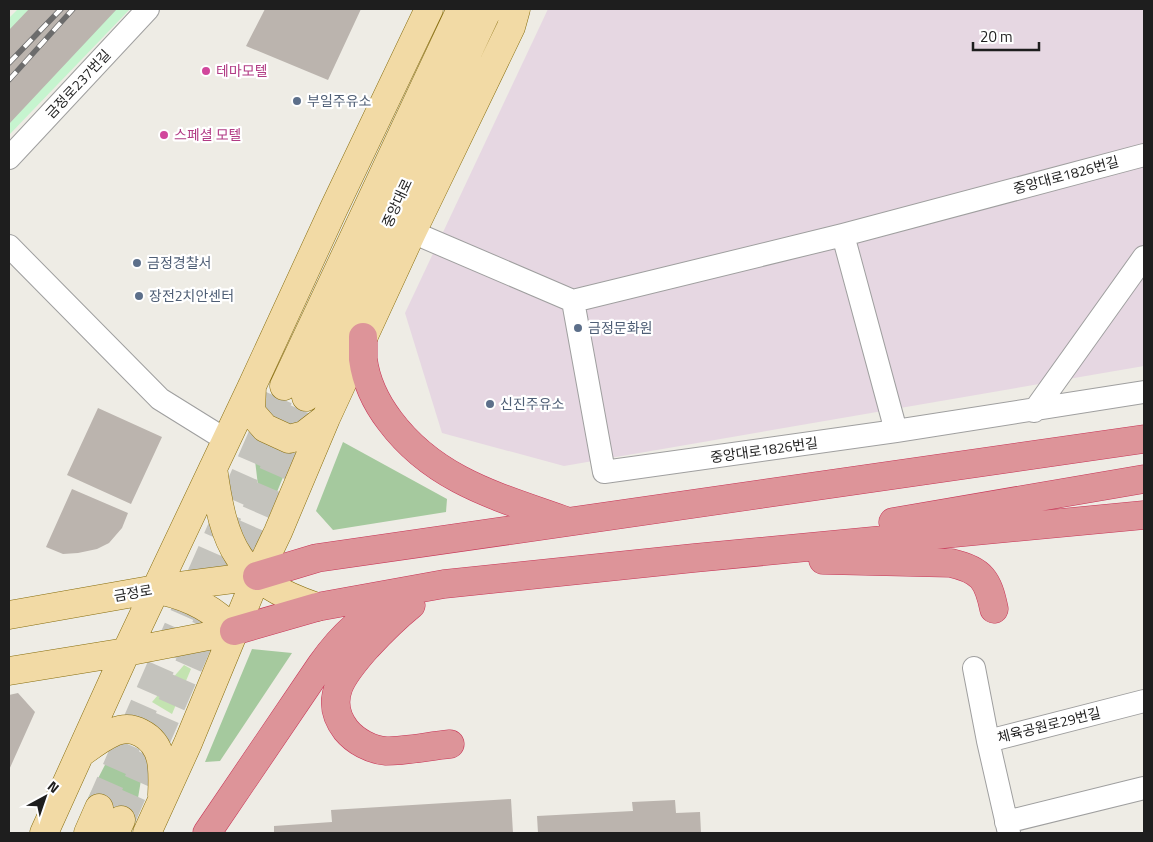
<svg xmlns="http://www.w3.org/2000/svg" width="1153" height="842" font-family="'Titillium Web','Noto Sans KR',sans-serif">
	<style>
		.industrial { fill: #e6d7e2 }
		.grass { fill: #c3e3b0 }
		.forest { fill: #a5c99e }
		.park { fill: #c6f4cf }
		.building { fill: #bbb4ae }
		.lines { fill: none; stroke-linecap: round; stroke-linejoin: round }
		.major-tunnel { stroke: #c4c3bd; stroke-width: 28; stroke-dasharray: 28 14; stroke-linecap: butt }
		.minor-casing { stroke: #9f9f9f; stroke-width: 24 }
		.major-casing { stroke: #886e0f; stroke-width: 29 }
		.highway-casing { stroke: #c73657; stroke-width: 29 }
		.minor { stroke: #fff; stroke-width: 22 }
		.major { stroke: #f2daa5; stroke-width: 28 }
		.highway { stroke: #dd9499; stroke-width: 28 }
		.rail-casing { stroke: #6c6c6c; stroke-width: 5.5 }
		.rail { stroke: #fff; stroke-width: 4; stroke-dasharray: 11; stroke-linecap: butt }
		.hotel-dot { fill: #d1479c; stroke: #fff; stroke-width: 2 }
		.service-dot { fill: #5c6f8a; stroke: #fff; stroke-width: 2 }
		.labels { text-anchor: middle; stroke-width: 4.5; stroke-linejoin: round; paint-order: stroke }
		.hotel-label { font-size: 14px; fill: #b23c85; stroke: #fff; text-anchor: start }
		.street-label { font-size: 14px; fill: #1e1e1e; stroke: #fff }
		.service-label { font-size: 14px; fill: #4e5e75; stroke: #fff; text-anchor: start }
	</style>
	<rect width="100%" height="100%" fill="#eeece5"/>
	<path class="industrial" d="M548,9H1144V366L564,466L442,433L405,313Z"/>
	<path class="grass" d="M184,665L191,669L172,714L152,702Z"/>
	<path class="forest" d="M343,442L447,499L446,512L333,530L316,511Z
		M253,444L291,458L272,504L260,502Z
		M252,649L292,653L220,761L205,762Z
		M125,751L140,755L143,768L135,816C121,804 106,800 88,798L108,759Z"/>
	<path class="park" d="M18,9H130L9,135V18Z"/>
	<path class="building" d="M29,9H117L9,124V30Z
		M265,9H361L328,80L246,46Z
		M98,408L162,437L131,504L67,475Z
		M72,489L128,513L122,528L109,543L97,549L78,553L63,554L46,547Z
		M18,693L35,712L9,770V695Z
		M511,799L513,833H274V826L332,822L331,810Z
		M675,800L676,813L700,812L701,833H538L537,816L633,811L632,802Z"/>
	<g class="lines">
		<path class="major-tunnel" d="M99,808L284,386
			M121,820L306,397"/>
		<defs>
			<path id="minor" d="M9,158L148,9
				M412,232L573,301L843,235L1144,155
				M843,235L896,431
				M9,246L160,399L226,440
				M573,301L604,472L896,431L1144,392
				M1034,411L1144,257
				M974,668L988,741L1009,833
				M988,741L1144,701
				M1006,822L1144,788"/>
			<path id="major" d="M252,386L251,412L265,428L289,439L304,435L326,418
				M284,386L461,9
				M306,397L488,9
				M213,468C224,547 237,580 317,607
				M163,591C190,597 215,610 234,631
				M9,615L156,589L257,576
				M9,671L126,652L234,631
				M81,753C92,745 102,737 114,732C123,728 132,728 141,733C165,745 163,772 162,795
				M44,833L126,652L252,386L334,208L429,9
				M88,833L99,808
				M115,833L121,820
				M147,833L188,743L257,576L278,532L326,418L412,232L511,27L516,9"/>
			<path id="highway" d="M363,337C363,344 363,352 363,359C366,382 377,404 390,421C435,481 499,497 566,521
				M893,522L1144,479
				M823,560L951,563C982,570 988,580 994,609
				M257,576L317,558L1144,439
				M411,605C395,618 381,632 367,647C346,671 321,698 346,730C355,741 371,750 386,751C407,751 429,746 450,744
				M234,631L317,607L444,584L694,558L1144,515
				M207,833L321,665C343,634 364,615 398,600"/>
		</defs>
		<use href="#minor" class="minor-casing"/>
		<use href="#major" class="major-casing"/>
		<use href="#highway" class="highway-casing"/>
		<use href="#minor" class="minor"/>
		<use href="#major" class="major"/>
		<use href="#highway" class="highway"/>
		<defs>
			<path id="rail" d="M9,63L61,9
				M9,80L73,9"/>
		</defs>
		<use href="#rail" class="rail-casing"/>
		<use href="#rail" class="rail"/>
	</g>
	<g class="hotel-dot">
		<circle cx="206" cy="71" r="5"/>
		<circle cx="164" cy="135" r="5"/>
	</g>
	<g class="service-dot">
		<circle cx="297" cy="101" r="5"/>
		<circle cx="137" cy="263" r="5"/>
		<circle cx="139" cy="296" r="5"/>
		<circle cx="578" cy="328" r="5"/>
		<circle cx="490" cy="404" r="5"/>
	</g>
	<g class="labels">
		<g class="hotel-label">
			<text x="216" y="76">테마모텔</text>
			<text x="174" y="140">스페셜 모텔</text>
		</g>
		<g class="street-label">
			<text transform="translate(78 84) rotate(-47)" y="5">금정로237번길</text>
			<text transform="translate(1066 175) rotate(-15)" y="5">중앙대로1826번길</text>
			<text transform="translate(397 203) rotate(-65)" y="5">중앙대로</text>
			<text transform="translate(764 450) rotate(-8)" y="5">중앙대로1826번길</text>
			<text transform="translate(133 593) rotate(-10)" y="5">금정로</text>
			<text transform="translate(1049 725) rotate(-14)" y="5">체육공원로29번길</text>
		</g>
		<g class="service-label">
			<text x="307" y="106">부일주유소</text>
			<text x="147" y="268">금정경찰서</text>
			<text x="149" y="301">장전2치안센터</text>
			<text x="588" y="333">금정문화원</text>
			<text x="500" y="409">신진주유소</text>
		</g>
	</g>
	<rect width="1153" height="842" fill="none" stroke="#1e1e1e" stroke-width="20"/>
	<g transform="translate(45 797) rotate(40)" stroke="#ffffff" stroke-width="4" paint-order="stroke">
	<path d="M0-4L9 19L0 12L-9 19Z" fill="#1e1e1e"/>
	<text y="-8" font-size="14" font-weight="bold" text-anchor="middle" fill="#1e1e1e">N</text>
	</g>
	<path d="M973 42v8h66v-8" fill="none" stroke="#1e1e1e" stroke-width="2.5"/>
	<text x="980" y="42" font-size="15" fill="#1e1e1e" stroke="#ffffff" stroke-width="4" paint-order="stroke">20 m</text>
</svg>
